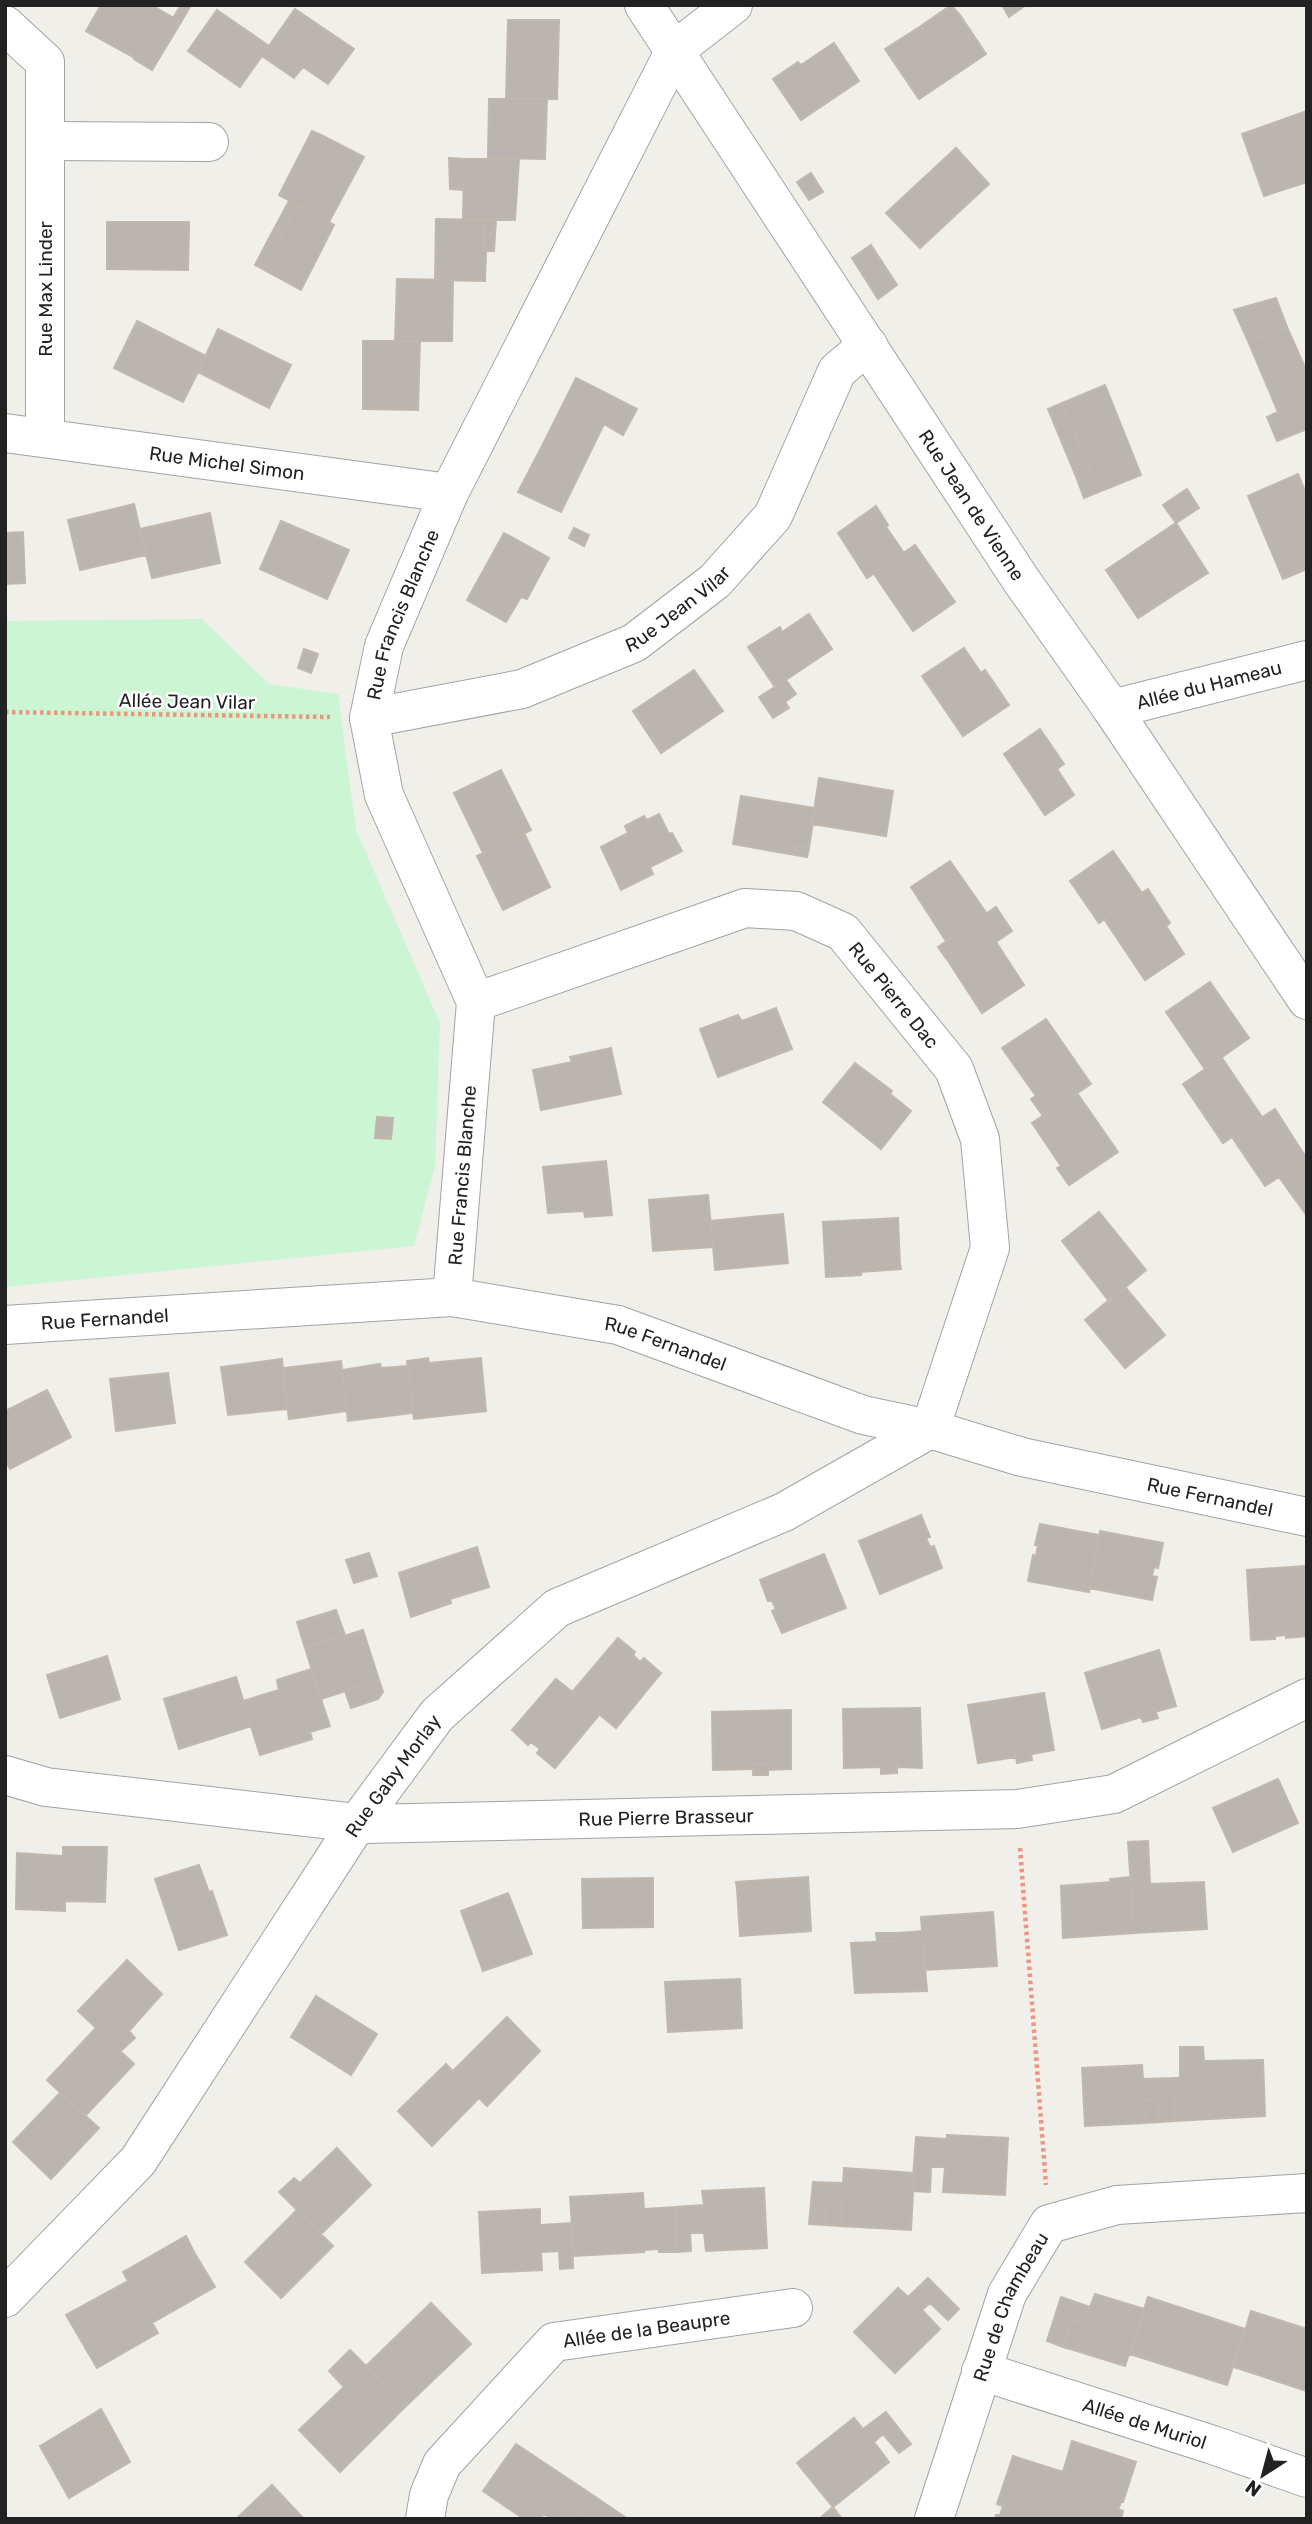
<svg xmlns="http://www.w3.org/2000/svg" width="1312" height="2524" font-family="Rubik,sans-serif">
	<style>
		.park { fill: #ccf5d4 }
		.building { fill: #bab5af; stroke: #c1b8ad; stroke-width: 2 }
		.lines { fill: none; stroke-linecap: round; stroke-linejoin: round }
		.minor-casing { stroke: #a3a3a3; stroke-width: 40 }
		.path { stroke: #ec967f; stroke-width: 4.5; stroke-dasharray: 3.5 3.5; stroke-linecap: butt }
		.minor { stroke: #fff; stroke-width: 38 }
		.labels { text-anchor: middle; stroke-width: 5; stroke-linejoin: round; paint-order: stroke }
		.street-label { font-size: 19px; fill: #222; stroke: #fff }
	</style>
	<rect width="100%" height="100%" fill="#f1efe9"/>
	<path class="park" d="M202,619L269,684L338,694L356,830L440,1023L435,1166L414,1246L5,1287V621Z"/>
	<path class="building" d="M101,5H151L181,22L152,70L134,59L135,58L86,31Z
		M181,5H191L181,22L173,18Z
		M951,5L960,15L928,36L921,26Z
		M1002,5H1026L1009,17Z
		M295,9L354,49L328,84L303,67L294,78L262,56Z
		M217,10L269,46L240,87L188,51Z
		M960,15L986,54L919,99L885,49L921,26L928,36Z
		M508,20H559L557,99H506Z
		M834,43L859,81L801,120L773,79L798,62L801,65Z
		M489,99H547L545,159L488,158Z
		M1307,111V182L1264,196L1242,134Z
		M312,131L323,136L306,167L296,162Z
		M323,136L364,157L329,222L279,195L296,162L306,167Z
		M956,148L989,184L920,248L886,213Z
		M449,158L464,159V190L450,189Z
		M464,159H519L515,220L463,219Z
		M811,173L823,192L809,200L797,182Z
		M289,201L297,205L277,245L268,240Z
		M297,205L334,225L301,290L255,265L268,240L277,245Z
		M436,219L483,220V251L486,252L485,281L435,280Z
		M483,220H496L494,251H483Z
		M107,222H160V228L189,229L188,270L107,269Z
		M160,222H189V229L160,228Z
		M871,245L897,285L878,299L852,258Z
		M397,279L453,280L452,341H395Z
		M1276,298L1287,327L1248,341L1234,310Z
		M137,321L206,356L183,402L114,368Z
		M1287,327L1307,372V429L1277,441L1267,417L1278,412L1248,341Z
		M218,329L291,365L269,408L198,372Z
		M363,341H420L418,410L363,409Z
		M576,378L637,409L623,435L604,424L561,512L518,492L543,444L547,446L567,406L563,404Z
		M1105,385L1141,475L1084,498L1077,479L1091,473L1062,403Z
		M1062,403L1091,473L1077,479L1048,409Z
		M563,404L567,406L547,446L543,444Z
		M1298,474L1307,496V517L1304,518L1307,525V569L1283,579L1248,496Z
		M1187,489L1199,508L1176,523L1163,505Z
		M134,504L146,555L80,570L68,520Z
		M876,506L888,525L886,527L904,553L867,578L838,533Z
		M210,513L220,563L152,578L140,529Z
		M281,521L349,550L327,599L260,569Z
		M1176,523L1208,573L1175,594L1170,588L1134,612L1106,570Z
		M574,528L589,535L584,546L569,538Z
		M23,532L25,583L5,584V533Z
		M504,533L549,558L527,599L521,597L506,622L467,600Z
		M915,545L955,602L913,631L874,574Z
		M1170,588L1175,594L1138,618L1134,612Z
		M809,614L832,649L775,687L748,647L780,627L782,632Z
		M964,648L981,673L985,670L1009,705L963,736L922,676Z
		M304,649L318,654L311,673L298,668Z
		M694,670L723,711L661,753L633,711Z
		M786,680L796,694L785,702L789,708L773,718L759,697Z
		M1040,729L1064,764L1057,769L1074,795L1045,815L1004,754Z
		M501,770L531,830L483,853L454,793Z
		M819,778L893,791L886,836L812,824Z
		M741,796L815,808L809,848L779,844L778,852L733,844Z
		M659,814L669,834L672,833L682,851L650,867L653,874L621,890L601,847L628,833L625,826L644,816L647,820Z
		M524,833L550,887L503,910L477,856Z
		M779,844L809,848L807,857L778,852Z
		M1113,851L1142,893L1099,923L1070,881Z
		M950,861L987,914L946,941L911,887Z
		M1148,889L1170,923L1166,926L1184,954L1145,980L1104,919Z
		M996,907L1012,931L996,942L1024,985L982,1013L948,961L954,958L944,943Z
		M944,943L954,958L948,961L938,947Z
		M1210,982L1249,1038L1205,1069L1166,1012Z
		M776,1008L792,1049L718,1077L700,1029L738,1015L742,1021Z
		M1046,1019L1091,1084L1043,1116L1031,1099L1036,1096L1002,1048Z
		M611,1048L621,1094L541,1110L533,1070L572,1062L570,1057Z
		M1222,1058L1262,1117L1223,1143L1183,1084Z
		M855,1063L892,1091L890,1094L911,1111L881,1149L823,1102Z
		M1077,1093L1118,1152L1069,1185L1057,1168L1061,1166L1032,1123Z
		M1275,1109L1307,1159L1265,1186L1232,1137Z
		M377,1117L393,1118L391,1139L375,1138Z
		M1307,1159V1216L1279,1177Z
		M606,1161L612,1215L585,1217L584,1211L548,1213L543,1167Z
		M708,1195L713,1247L653,1251L649,1200Z
		M1099,1212L1146,1270L1109,1301L1062,1241Z
		M783,1214L788,1263L715,1270L711,1221Z
		M898,1218L900,1264L861,1267V1275L826,1277L823,1222Z
		M900,1264L901,1269L861,1272V1267Z
		M1125,1287L1165,1335L1125,1368L1085,1320Z
		M428,1358L429,1363L481,1358L486,1411L414,1419L407,1361Z
		M282,1359L287,1409L228,1415L221,1367Z
		M341,1361L347,1411L289,1419L283,1368Z
		M380,1364L381,1368L408,1366L413,1413L348,1421L342,1370Z
		M168,1373L175,1423L116,1431L110,1379Z
		M47,1390L71,1437L10,1469L5,1460V1411Z
		M921,1515L930,1537L926,1538L930,1547L934,1546L942,1568L880,1594L859,1541Z
		M1040,1524L1099,1535L1089,1592L1028,1581L1033,1555L1036,1556L1038,1545H1035Z
		M1100,1531L1163,1543L1158,1568L1154,1567L1152,1576L1157,1577L1152,1600L1089,1588Z
		M477,1547L489,1587L450,1599L451,1603L411,1617L399,1573Z
		M369,1553L377,1576L354,1583L346,1560Z
		M824,1554L846,1608L782,1633L772,1611L776,1609L772,1601H768L760,1580Z
		M1304,1566L1307,1636L1286,1638V1635L1275,1636V1639L1251,1640L1247,1570Z
		M336,1610L345,1635L305,1648L297,1622Z
		M363,1630L379,1680L321,1699L305,1648Z
		M618,1638L635,1652L633,1655L640,1662L644,1658L661,1673L616,1728L572,1692Z
		M1159,1650L1176,1706L1155,1712L1154,1707L1139,1712L1141,1717L1102,1729L1085,1673Z
		M107,1656L120,1699L60,1718L47,1675Z
		M311,1669L330,1726L310,1732L312,1739L260,1755L243,1701L279,1690L277,1680Z
		M236,1677L251,1726L179,1749L164,1699Z
		M556,1679L600,1714L555,1768L537,1753L540,1749L531,1742L528,1745L512,1730Z
		M379,1680L383,1692L378,1699L351,1708L345,1691Z
		M1044,1693L1054,1750L1032,1754L1030,1748L1015,1751L1016,1757L978,1763L968,1705Z
		M1154,1707L1158,1718L1143,1722L1139,1712Z
		M920,1708L922,1768L898,1767L897,1762L881,1763V1767L844,1768L843,1709Z
		M791,1710V1769L768,1770V1764H753V1769L713,1770L712,1712Z
		M1030,1748L1032,1760L1017,1763L1015,1751Z
		M897,1762V1773L881,1774V1763Z
		M753,1764H768V1775H753Z
		M1278,1779L1298,1823L1233,1852L1213,1808Z
		M1148,1841L1150,1884L1204,1882L1207,1929L1134,1933L1128,1842Z
		M63,1847H107L105,1902L65,1901V1911L16,1909L17,1853L63,1856Z
		M199,1865L209,1892L212,1891L227,1935L179,1950L155,1879Z
		M808,1877L811,1931L740,1936L737,1889L766,1888L764,1880Z
		M1130,1877L1134,1933L1063,1938L1061,1886L1111,1882L1110,1879Z
		M653,1878V1927L583,1928L582,1879Z
		M764,1880L766,1888L737,1889L736,1882Z
		M508,1893L532,1954L483,1971L461,1911Z
		M993,1912L997,1966L925,1970L921,1917Z
		M922,1931L927,1991L855,1993L851,1943L900,1941L899,1933Z
		M876,1933H899L900,1941H877Z
		M127,1960L162,1994L129,2031L135,2038L121,2051L78,2011Z
		M740,1979L742,2028L668,2032L665,1982Z
		M316,1996L377,2034L351,2075L291,2037Z
		M507,2017L540,2051L487,2106L453,2071Z
		M96,2028L134,2064L85,2116L47,2080Z
		M1180,2047H1203L1204,2061L1263,2060L1265,2116L1175,2121L1173,2078H1180Z
		M446,2064L479,2098L432,2146L398,2111Z
		M1142,2065L1143,2079L1173,2078L1175,2121L1159,2122L1158,2099L1144,2100L1145,2123L1085,2126L1082,2068Z
		M60,2093L99,2128L51,2179L13,2142Z
		M1158,2099L1159,2122L1145,2123L1144,2100Z
		M947,2135L1008,2138L1005,2195L943,2192L945,2167H931L930,2192L912,2191L916,2137L947,2139Z
		M337,2148L371,2185L321,2234L279,2192L294,2178L300,2183Z
		M844,2168L914,2173L911,2230L841,2226L842,2203L826,2202L825,2225L809,2224L813,2182L843,2183Z
		M764,2188L767,2248L706,2251L704,2233H690L691,2251L677,2252L675,2207L704,2205L702,2191Z
		M643,2193L644,2209L675,2207L677,2252H659V2249L644,2250V2252L574,2256L570,2197Z
		M826,2202L842,2203L841,2226L825,2225Z
		M540,2209V2225L572,2223L573,2268L560,2269L559,2251L541,2252L542,2270L482,2273L479,2212Z
		M297,2210L333,2246L281,2298L245,2262Z
		M186,2236L194,2252L182,2259L174,2243Z
		M174,2243L182,2259L194,2252L215,2287L152,2323L123,2272Z
		M928,2278L959,2309L948,2320L930,2303L922,2310L940,2329L895,2373L854,2332L898,2288L908,2297Z
		M128,2281L158,2333L97,2368L66,2315Z
		M1095,2294L1144,2309L1125,2366L1077,2351L1085,2325L1073,2321L1063,2347L1047,2341L1061,2297L1090,2307Z
		M1148,2297L1245,2329L1227,2385L1130,2354Z
		M431,2303L471,2344L405,2407L366,2366Z
		M1251,2311L1307,2329V2391L1234,2367Z
		M1073,2321L1085,2325L1077,2351L1063,2347Z
		M350,2350L366,2366L344,2387L329,2371Z
		M366,2366L405,2407L340,2472L299,2430Z
		M101,2409L110,2425L98,2431L90,2416Z
		M886,2412L911,2444L899,2453L883,2434L874,2442L889,2462L833,2507L797,2463L854,2418L863,2429Z
		M90,2416L98,2431L110,2425L130,2462L69,2498L40,2446Z
		M1072,2441L1136,2462L1123,2502H1121L1118,2509L1123,2511L1121,2519H995L996,2515H1000L1003,2506L997,2504L1013,2456L1063,2472Z
		M516,2444L591,2494L574,2519H551L544,2514L540,2519H524L483,2491Z
		M272,2485L304,2519H236Z
		M591,2494L619,2513L628,2519H574Z
		M833,2507L842,2519H819Z"/>
	<g class="lines">
		<defs>
			<g id="minor">
				<path id="s1" d="M644,5L1021,580L1112,709L1307,1000"/>
				<path d="M5,25L45,62V436"/>
				<path d="M45,141L209,142"/>
				<path id="s2" d="M5,433L449,493"/>
				<path id="s3" d="M1112,709L1307,660"/>
				<path id="s4" d="M369,718L522,689L634,643L715,581L773,516L837,371L868,345"/>
				<path id="s5" d="M452,1297L476,1002L384,795L369,718L384,646L449,493L675,50L733,5"/>
				<path id="s6" d="M5,1325L452,1297L618,1325L863,1415L930,1429L1022,1457L1307,1517"/>
				<path id="s7" d="M5,1775L46,1787L366,1824L1017,1809L1114,1794L1307,1698"/>
				<path id="s8" d="M5,2298L138,2161L358,1822L437,1715L557,1608L784,1512L930,1429L990,1248L980,1139L954,1069L843,932L796,911L745,908L476,1002"/>
				<path id="s9" d="M981,2371L1213,2445L1307,2478"/>
				<path id="s10" d="M425,2519L429,2495L442,2464L554,2342L793,2308"/>
				<path id="s11" d="M934,2519L1007,2294L1049,2224L1117,2205L1307,2193"/>
			</g>
		</defs>
		<use href="#minor" class="minor-casing"/>
		<path class="path" d="M5,712L330,717
			M1020,1848L1046,2185"/>
		<use href="#minor" class="minor"/>
	</g>
	<g class="labels">
		<g class="street-label">
			<text transform="translate(45 289) rotate(-90)" y="7">Rue Max Linder</text>
			<text dy="7" stroke="none"><textPath href="#s2" startOffset="224">Rue Michel Simon</textPath></text>
			<text dy="7" stroke="none"><textPath href="#s1" startOffset="598">Rue Jean de Vienne</textPath></text>
			<text dy="7" stroke="none"><textPath href="#s4" startOffset="332">Rue Jean Vilar</textPath></text>
			<text dy="7" stroke="none"><textPath href="#s5" startOffset="710">Rue Francis Blanche</textPath></text>
			<text dy="7" stroke="none"><textPath href="#s3" startOffset="100">Allée du Hameau</textPath></text>
			<text transform="translate(187 701) rotate(1)" y="7">Allée Jean Vilar</text>
			<text transform="translate(894 995) rotate(51)" y="7">Rue Pierre Dac</text>
			<text dy="7" stroke="none"><textPath href="#s5" startOffset="122">Rue Francis Blanche</textPath></text>
			<text dy="7" stroke="none"><textPath href="#s6" startOffset="100">Rue Fernandel</textPath></text>
			<text dy="7" stroke="none"><textPath href="#s6" startOffset="667">Rue Fernandel</textPath></text>
			<text dy="7" stroke="none"><textPath href="#s6" startOffset="1234">Rue Fernandel</textPath></text>
			<text dy="7" stroke="none"><textPath href="#s8" startOffset="653">Rue Gaby Morlay</textPath></text>
			<text dy="7" stroke="none"><textPath href="#s7" startOffset="665">Rue Pierre Brasseur</textPath></text>
			<text dy="7" stroke="none"><textPath href="#s11" startOffset="226">Rue de Chambeau</textPath></text>
			<text dy="7" stroke="none"><textPath href="#s10" startOffset="317">Allée de la Beaupre</textPath></text>
			<text dy="7" stroke="none"><textPath href="#s9" startOffset="172">Allée de Muriol</textPath></text>
		</g>
	</g>
	<rect width="1312" height="2524" fill="none" stroke="#222222" stroke-width="14"/>
	<g transform="translate(1263 2475) rotate(216)" stroke="#ffffff" stroke-width="5" paint-order="stroke">
	<path d="M0-5L12 26L0 18L-12 26Z" fill="#222222"/>
	<text y="-10" font-size="19" font-weight="bold" text-anchor="middle" fill="#222222">N</text>
	</g>
</svg>
